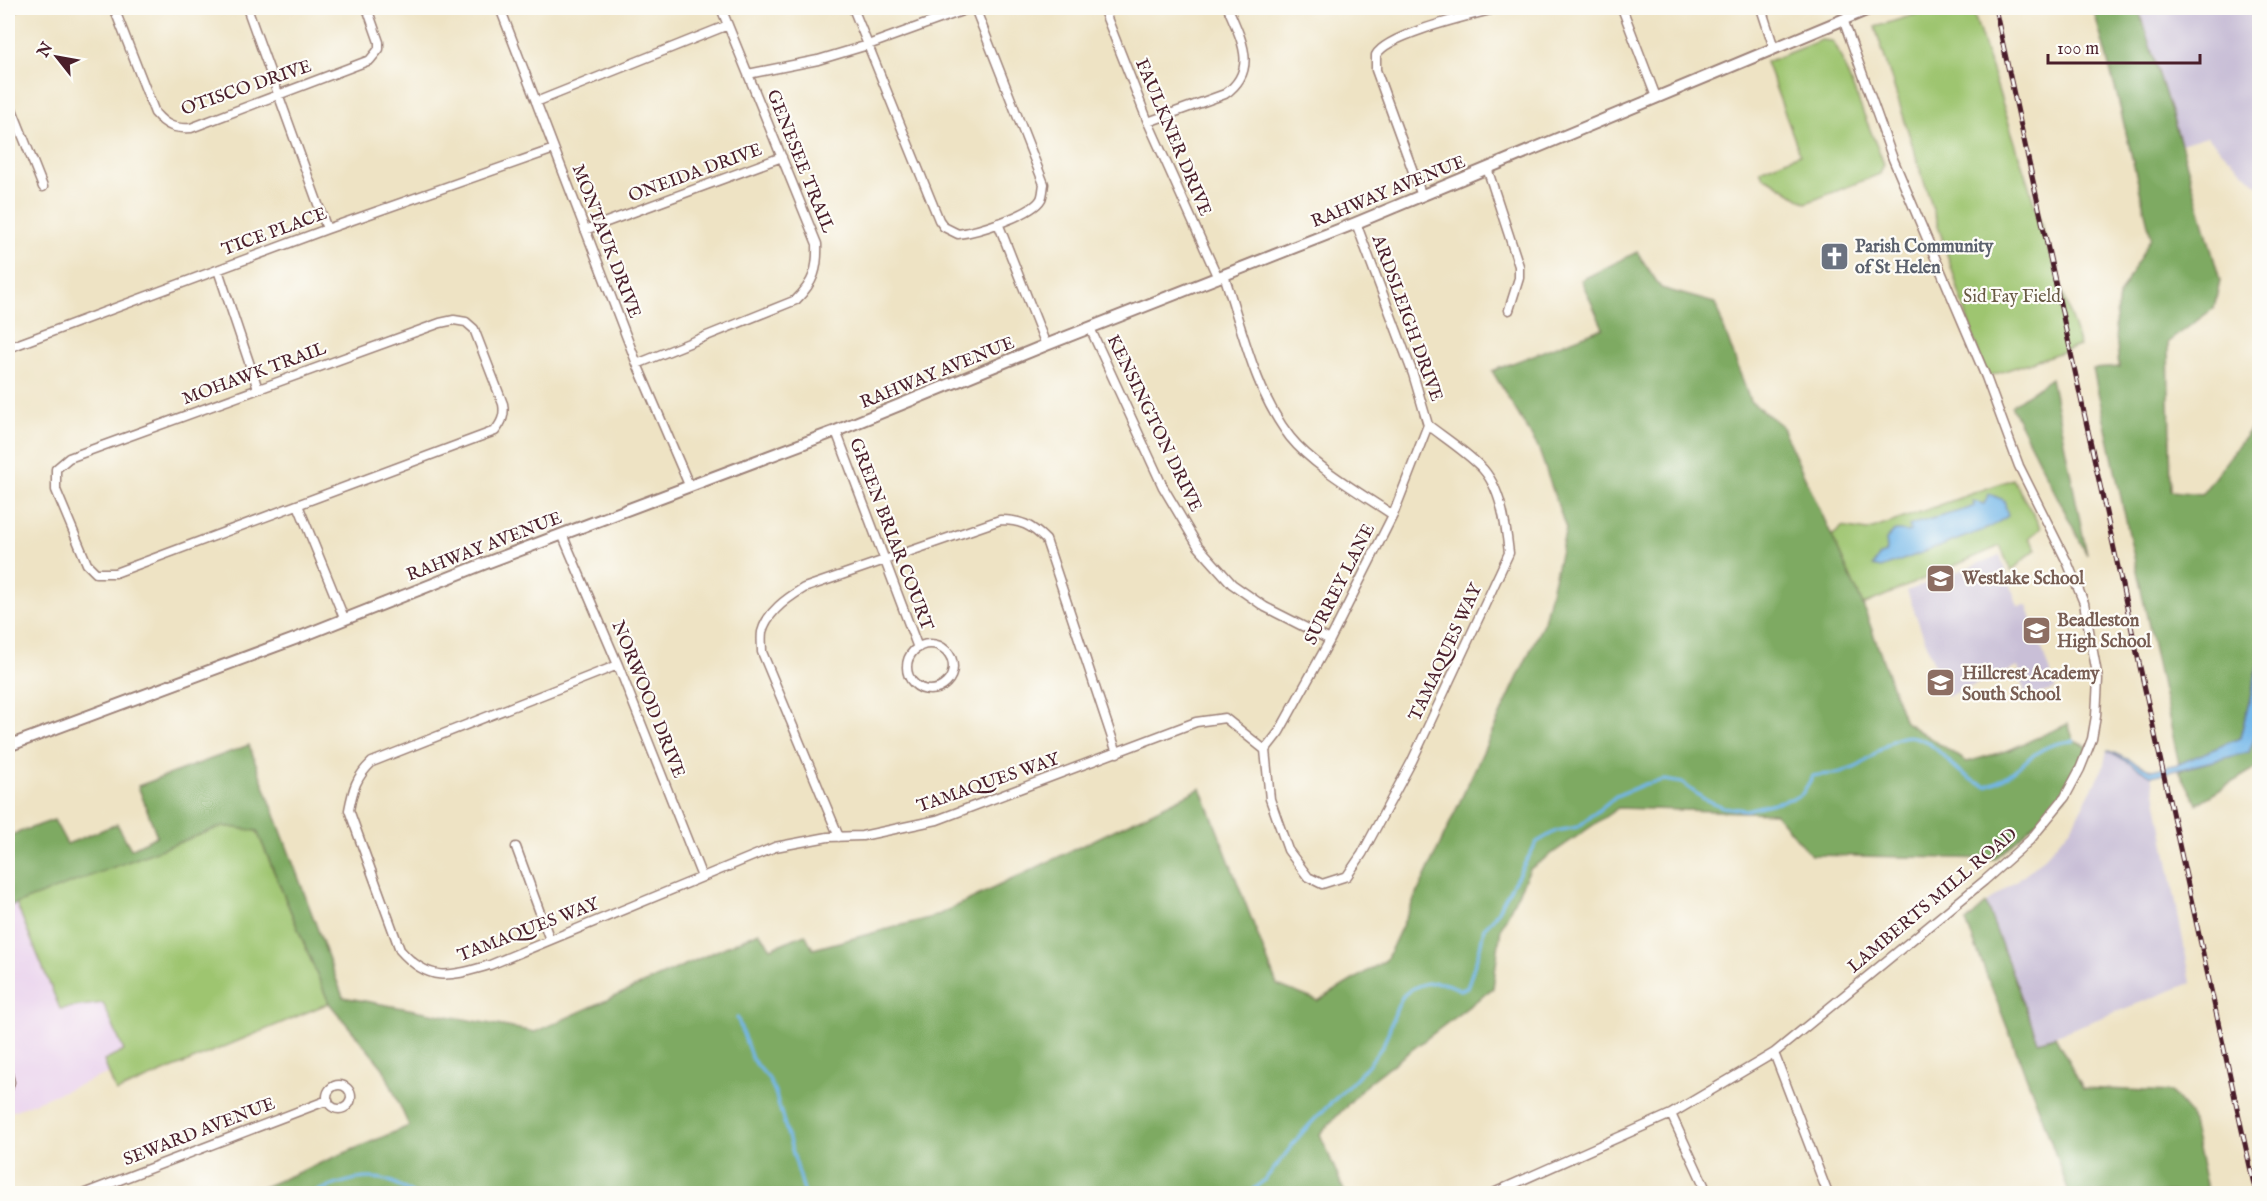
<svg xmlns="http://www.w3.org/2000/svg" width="2267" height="1201" font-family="'IM FELL English',serif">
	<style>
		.built { fill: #e9d1ed }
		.industrial { fill: #c9bfd7 }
		.green { fill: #9ec570; stroke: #74724e; stroke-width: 1.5 }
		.forest { fill: #7eaa62; stroke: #646446; stroke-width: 1.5 }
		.water { fill: #73b7e9; stroke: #5e6b8a; stroke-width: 1.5 }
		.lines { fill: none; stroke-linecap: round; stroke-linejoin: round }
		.stream { stroke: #73b7e9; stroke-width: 3 }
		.minor-casing { stroke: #9c8178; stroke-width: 11 }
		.tertiary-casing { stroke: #9c8178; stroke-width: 14 }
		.minor { stroke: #fff; stroke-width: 8 }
		.tertiary { stroke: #fff; stroke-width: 10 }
		.rail-casing { stroke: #4a1f2b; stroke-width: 5 }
		.rail { stroke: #fdfcf7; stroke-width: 3; stroke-dasharray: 9; stroke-linecap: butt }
		.labels { text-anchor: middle; stroke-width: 4.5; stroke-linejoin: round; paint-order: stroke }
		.street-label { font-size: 18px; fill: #4a1f2b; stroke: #fdfcf7 }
		.worship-label { font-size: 18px; font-weight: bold; fill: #5b616d; stroke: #fdfcf7; text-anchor: start }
		.park-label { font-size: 18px; fill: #675943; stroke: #fdfcf7 }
		.education-label { font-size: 18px; font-weight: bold; fill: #785e54; stroke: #fdfcf7; text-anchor: start }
	</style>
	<rect width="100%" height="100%" fill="#fdfcf7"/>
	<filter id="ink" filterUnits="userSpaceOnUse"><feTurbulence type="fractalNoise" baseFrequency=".0167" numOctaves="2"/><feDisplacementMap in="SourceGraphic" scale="12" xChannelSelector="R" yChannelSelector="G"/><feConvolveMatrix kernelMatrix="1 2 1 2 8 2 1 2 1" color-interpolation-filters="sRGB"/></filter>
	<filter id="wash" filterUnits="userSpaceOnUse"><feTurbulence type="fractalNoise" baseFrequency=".008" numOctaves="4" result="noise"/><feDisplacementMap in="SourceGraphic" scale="24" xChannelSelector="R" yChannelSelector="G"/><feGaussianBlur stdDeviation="1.35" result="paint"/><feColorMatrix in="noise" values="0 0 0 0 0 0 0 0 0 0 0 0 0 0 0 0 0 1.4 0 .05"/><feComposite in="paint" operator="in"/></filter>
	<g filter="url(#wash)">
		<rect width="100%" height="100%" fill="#eee3c4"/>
		<path class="built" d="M223,826L329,1003L116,1092L109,1073L8,1113V907Z"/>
		<path class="industrial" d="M2139,8H2259V187L2207,136L2181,144Z
			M2000,555L2018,606L2027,605L2056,689L2026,698L2018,667L1946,697L1907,591Z
			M2107,750L2152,776L2191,983L2038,1042L1986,904L2039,863L2071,828L2103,768Z"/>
		<path class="green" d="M1936,8H1972L2080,346L1986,377L1875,27Z
			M1821,40L1832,41L1837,48L1884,164L1880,174L1806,203L1771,180L1763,177L1760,170L1800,154L1766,62Z
			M2013,479L2041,528L2029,538L2036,549L2011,571L2000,546L1863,605L1832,536L1842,527L1867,531Z
			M223,826L257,831L329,1003L116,1092L104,1061L124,1051L103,1003L60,1009L16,903Z"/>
		<path class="forest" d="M2093,8H2138L2181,144L2220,280L2214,308L2168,342L2171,491L2202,494L2259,418V663L2240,738L2179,764L2093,369L2119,367L2115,324L2119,296L2151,237L2117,95Z
			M1637,252L1661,288L1715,303L1750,401L1781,425L1832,536L1863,605L1905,722L1967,762L2009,750L2068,724L2074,741L2088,747L2065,797L1995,859L1811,855L1775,813L1618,808L1530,869L1501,928L1493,988L1367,1084L1320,1134L1345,1193H249L409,1126L383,1068L329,1003L257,831L223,826L8,907V836L54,820L67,844L117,824L131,849L157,836L138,786L249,745L343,997L535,1032L759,932L771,948L805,934L813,949L936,916L1201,788L1277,985L1318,1001L1386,960L1544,621L1566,529L1538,447L1492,371L1603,328L1581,280Z
			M2051,378L2087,555L2011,406Z
			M2259,727V766L2197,804L2179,770L2248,752Z
			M1986,904L2038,1041L2055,1036L2083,1088L2171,1092L2190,1114L2208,1193H2069L2041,1114L1966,922Z"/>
		<path class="water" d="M1989,494L2004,500L2008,516L1989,528L1881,568L1873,566L1879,556L1886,553L1887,549L1886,540C1895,525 1900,534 1910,531L1909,526L1917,523L1967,509L1974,506L1973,501L1984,504Z
			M2259,663V727L2249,752L2152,776L2107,750L2152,770L2179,764L2240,738Z"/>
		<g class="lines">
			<path class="stream" d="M737,1017L752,1059L769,1079L775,1092L805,1194
				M309,1194C335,1185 365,1171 392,1182C399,1185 406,1190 413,1194
				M1248,1194C1269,1180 1287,1150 1303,1132C1328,1103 1360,1079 1381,1048C1390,1035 1396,1001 1405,994C1422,980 1442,979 1460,990L1467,988L1480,948L1484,928L1493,919L1537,842L1556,831L1578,827L1616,796L1645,784L1665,780L1682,783L1704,799L1723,807L1746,810L1794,798L1802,794L1813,776C1820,774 1825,775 1832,774C1839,773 1847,770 1854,768C1879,759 1894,722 1927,742C1950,758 1956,776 1986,786C2021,776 2031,742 2074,741"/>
		</g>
	</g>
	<g filter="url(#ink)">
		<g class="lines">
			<defs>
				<path id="minor" d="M114,8L155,113C166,126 175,129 191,128L370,60L379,49V42L367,8
					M247,8L327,229
					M500,8L637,364L689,485
					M853,8L939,220L944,227L958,234C976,232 1032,215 1041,199C1043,195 1043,189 1044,184L975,8
					M1103,8L1148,122L1218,278
					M1622,8L1656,97
					M1761,8L1774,48
					M8,10L13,8
					M748,74L818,60L868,45L970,8
					M8,99L43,187
					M536,102L728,25
					M1148,122L1225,94C1259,70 1241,39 1228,8
					M1487,168L1519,266V278L1509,310
					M1422,196L1376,70V55C1387,34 1472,15 1498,8
					M998,223L1046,345
					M1356,223L1413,374L1428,425
					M585,230L782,157
					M218,270L258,389
					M1224,275C1242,328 1255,392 1290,437C1313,466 1362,494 1393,515
					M454,320L466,322L474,329L503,404C505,415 502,422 495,431L115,573H96L87,564L56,490V469L69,458L440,323Z
					M1090,328L1163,487L1198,546L1232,584L1265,607L1330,640
					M8,348L327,229L554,149
					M637,364L796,300C814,282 818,269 817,244L721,8
					M836,431L918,648
					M298,505L344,618
					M562,534L618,665L702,877
					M907 667a23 23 0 1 1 46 0a23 23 0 1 1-46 0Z
					M618,665L372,762C356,777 353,789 349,810L400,950C430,984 451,976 490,965L775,847L828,837L862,836L937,820L1196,722L1225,718L1265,750L1270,799L1288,850L1308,877L1322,884L1347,876L1362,854L1412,761L1509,553C1506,526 1501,486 1480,466C1465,451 1445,438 1428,425
					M1265,750L1279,732L1330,640L1393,515L1428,425
					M839,837L762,652C762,646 761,638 762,632C767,612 787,598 804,588L1000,520C1021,520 1031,525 1046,540L1117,753
					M516,847L550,940
					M1774,1053L1828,1194
					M8,1074L10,1082L8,1089
					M327 1097a12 12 0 1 1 24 0a12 12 0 1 1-24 0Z
					M1671,1114L1708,1194
					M83,1194L328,1100
					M1491,1194L1671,1114L1774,1053L1984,881L2030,840L2065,797L2080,769L2092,739L2096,716L2098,679L2084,603L2068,564L2019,466L1986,377L1893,159L1843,19"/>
				<path id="tertiary" d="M8,746L300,637L486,563L836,431L1046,345L1356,223L1871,8"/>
			</defs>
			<use href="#minor" class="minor-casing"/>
			<use href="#tertiary" class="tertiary-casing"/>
			<use href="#minor" class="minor"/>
			<use href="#tertiary" class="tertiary"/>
			<defs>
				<path id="rail" d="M1995,8L2256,1194"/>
			</defs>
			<use href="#rail" class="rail-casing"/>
			<use href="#rail" class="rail"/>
		</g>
	</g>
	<defs>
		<symbol id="church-square" viewBox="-11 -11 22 22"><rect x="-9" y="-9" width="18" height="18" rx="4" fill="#6b7280" stroke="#fdfcf7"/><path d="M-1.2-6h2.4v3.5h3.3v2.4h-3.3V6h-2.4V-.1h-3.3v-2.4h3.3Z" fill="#fff"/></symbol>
		<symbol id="school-square" viewBox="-11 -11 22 22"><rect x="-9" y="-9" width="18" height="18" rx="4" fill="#8d6e63" stroke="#fdfcf7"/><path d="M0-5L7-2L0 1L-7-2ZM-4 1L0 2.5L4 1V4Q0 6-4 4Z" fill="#fff"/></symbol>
	</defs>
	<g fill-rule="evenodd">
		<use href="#church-square" x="1818" y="240" width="33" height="33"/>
		<use href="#school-square" x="1924" y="562" width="33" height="33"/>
		<use href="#school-square" x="2020" y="614" width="33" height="33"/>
		<use href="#school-square" x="1924" y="666" width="33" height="33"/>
	</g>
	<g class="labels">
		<g class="street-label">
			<text transform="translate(246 87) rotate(-19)" y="6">OTISCO DRIVE</text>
			<text transform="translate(1174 137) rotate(67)" y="6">FAULKNER DRIVE</text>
			<text transform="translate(801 161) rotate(68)" y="6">GENESEE TRAIL</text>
			<text transform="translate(695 172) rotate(-20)" y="6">ONEIDA DRIVE</text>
			<text transform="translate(1388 191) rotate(-22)" y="6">RAHWAY AVENUE</text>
			<text transform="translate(274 231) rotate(-20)" y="6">TICE PLACE</text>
			<text transform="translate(607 241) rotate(69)" y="6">MONTAUK DRIVE</text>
			<text transform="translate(1408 318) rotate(70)" y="6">ARDSLEIGH DRIVE</text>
			<text transform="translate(937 372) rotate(-22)" y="6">RAHWAY AVENUE</text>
			<text transform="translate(254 373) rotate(-20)" y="6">MOHAWK TRAIL</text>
			<text transform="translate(1155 423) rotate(64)" y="6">KENSINGTON DRIVE</text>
			<text transform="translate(892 534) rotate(69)" y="6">GREEN BRIAR COURT</text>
			<text transform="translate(484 546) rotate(-21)" y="6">RAHWAY AVENUE</text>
			<text transform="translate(1339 584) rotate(-63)" y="6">SURREY LANE</text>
			<text transform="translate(1445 652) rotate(-65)" y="6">TAMAQUES WAY</text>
			<text transform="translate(649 699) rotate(68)" y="6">NORWOOD DRIVE</text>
			<text transform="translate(988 782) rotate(-19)" y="6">TAMAQUES WAY</text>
			<text transform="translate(1932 900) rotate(-40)" y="6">LAMBERTS MILL ROAD</text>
			<text transform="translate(528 929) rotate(-21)" y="6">TAMAQUES WAY</text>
			<text transform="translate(199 1131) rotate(-21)" y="6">SEWARD AVENUE</text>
		</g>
		<g class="worship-label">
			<text x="1855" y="252">Parish Community<tspan x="1855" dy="21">of St Helen</tspan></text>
		</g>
		<g class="park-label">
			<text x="2012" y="302">Sid Fay Field</text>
		</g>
		<g class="education-label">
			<text x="1962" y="584">Westlake School</text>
			<text x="2057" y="626">Beadleston<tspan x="2057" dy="21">High School</tspan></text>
			<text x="1962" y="679">Hillcrest Academy<tspan x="1962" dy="21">South School</tspan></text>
		</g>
	</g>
	<rect width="2267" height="1201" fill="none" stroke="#fdfcf7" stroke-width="30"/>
	<g transform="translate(57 57) rotate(301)" stroke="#fdfcf7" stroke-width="4.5" paint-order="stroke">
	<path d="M0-4.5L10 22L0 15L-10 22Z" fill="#4a1f2b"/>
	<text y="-9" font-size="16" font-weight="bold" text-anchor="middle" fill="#4a1f2b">N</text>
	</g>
	<path d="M2048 54v9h152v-9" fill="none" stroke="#4a1f2b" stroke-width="3"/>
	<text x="2057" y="54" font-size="18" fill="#4a1f2b" stroke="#fdfcf7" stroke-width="4.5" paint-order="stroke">100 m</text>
</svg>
